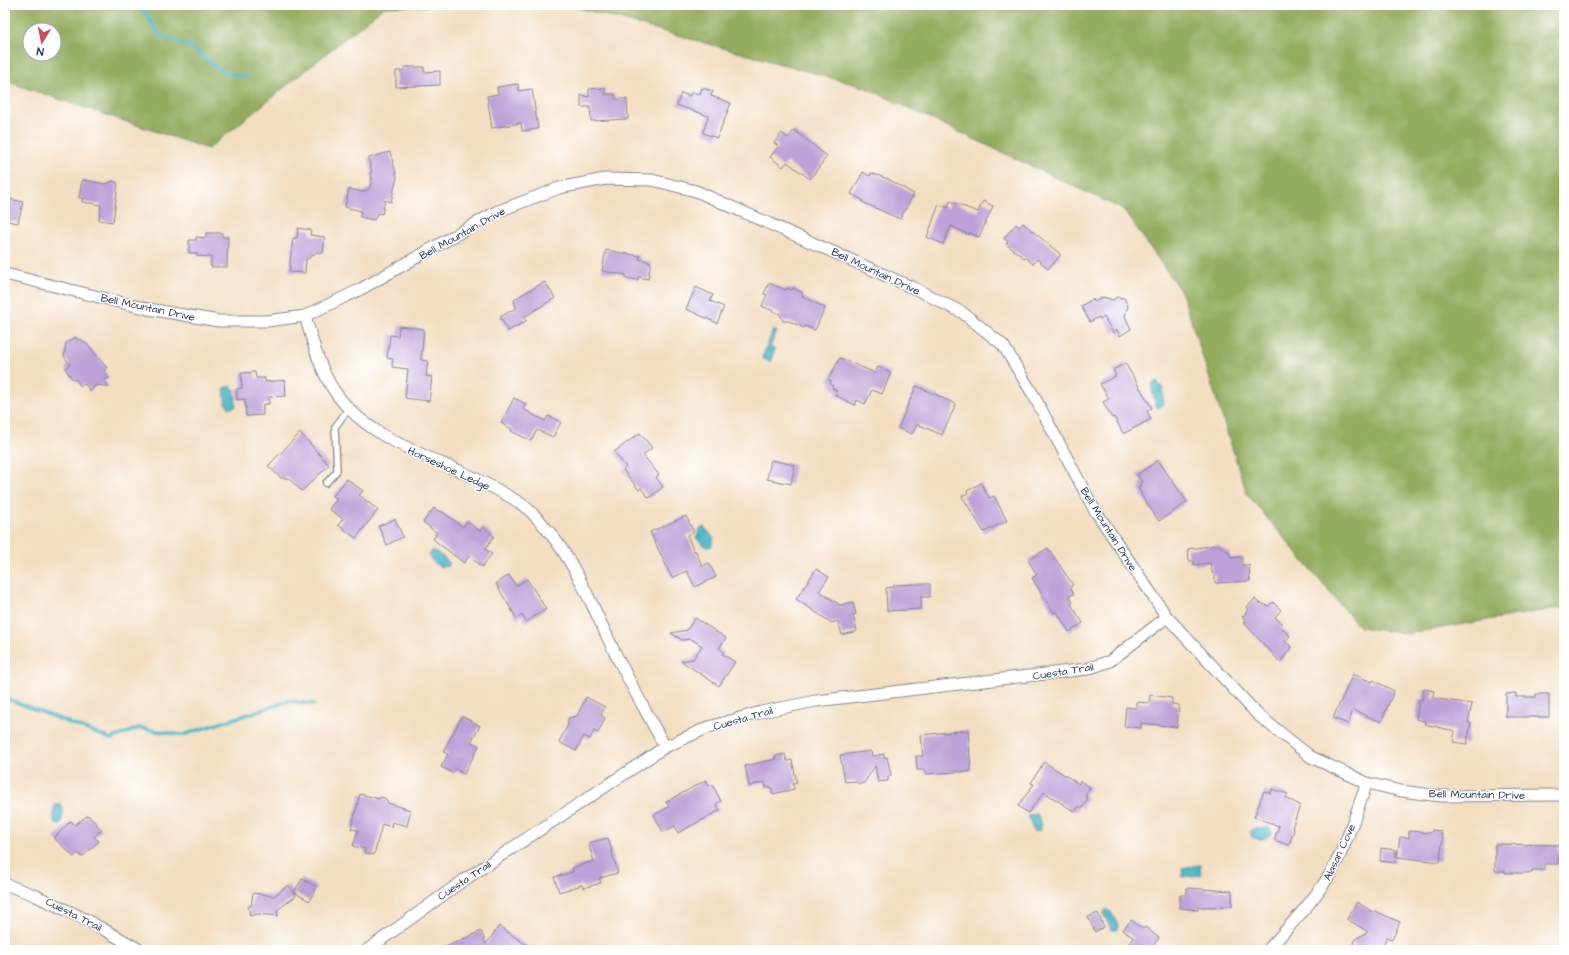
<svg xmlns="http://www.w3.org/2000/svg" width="1569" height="955" font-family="'Architects Daughter',sans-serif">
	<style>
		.forest { fill: #93ac5e; stroke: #576e5e; fill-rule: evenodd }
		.water { fill: #49b6c5; stroke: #327292 }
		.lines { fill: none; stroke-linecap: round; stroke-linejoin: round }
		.stream { stroke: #49b6c5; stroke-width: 3.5 }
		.building { fill: #bda1d8 }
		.lane-casing { stroke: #878690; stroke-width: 8 }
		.street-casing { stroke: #878690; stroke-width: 13 }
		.lane { stroke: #fff; stroke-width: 5.5 }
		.street { stroke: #fff; stroke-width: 11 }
		.labels { text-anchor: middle; stroke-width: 3; stroke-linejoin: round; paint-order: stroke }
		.street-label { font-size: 11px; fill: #1b2f5e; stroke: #fff }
	</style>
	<rect width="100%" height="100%" fill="#fff"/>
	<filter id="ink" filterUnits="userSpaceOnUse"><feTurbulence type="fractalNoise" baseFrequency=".025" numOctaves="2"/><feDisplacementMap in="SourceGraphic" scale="8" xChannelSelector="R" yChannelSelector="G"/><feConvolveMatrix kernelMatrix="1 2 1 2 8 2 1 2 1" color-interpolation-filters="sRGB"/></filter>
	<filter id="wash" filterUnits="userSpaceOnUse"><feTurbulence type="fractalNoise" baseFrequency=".012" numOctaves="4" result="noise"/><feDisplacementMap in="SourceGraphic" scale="16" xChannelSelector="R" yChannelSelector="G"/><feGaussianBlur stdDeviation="0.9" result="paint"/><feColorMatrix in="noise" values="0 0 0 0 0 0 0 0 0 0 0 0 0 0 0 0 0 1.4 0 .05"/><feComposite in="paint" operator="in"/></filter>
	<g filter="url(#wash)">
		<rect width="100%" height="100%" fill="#f3dec1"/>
		<path class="forest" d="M5,5H457L384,7L208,149L5,81ZM30,30H54V54H30Z
			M568,5H1564V607L1406,634L1359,627L1247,494L1182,293L1124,210L864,87Z"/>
		<path class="water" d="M773,330L777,332L770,347L775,349L770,362L762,358Z
			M1156,381L1163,388C1162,393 1165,400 1163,404L1158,408L1155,405C1155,395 1150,392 1153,383Z
			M231,386L235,390C234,396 237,401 235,407L230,408C224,405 224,395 225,388Z
			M704,527L714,538L711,547H706L696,538L700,529Z
			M433,550L447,560L449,562L448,566C440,569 430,563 429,554Z
			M56,804H61C65,811 62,819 61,825H58L54,822V809Z
			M1037,814L1041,824L1040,830L1034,832L1028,815Z
			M1268,827L1271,829V834C1263,839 1262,842 1251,836V830L1254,828L1261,829Z
			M1200,865L1201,875L1183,877L1182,868Z
			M1106,909L1111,912L1118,925L1117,930H1112L1103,914Z"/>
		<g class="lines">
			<path class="stream" d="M135,5L146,13L160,36L188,45L224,73L247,77
				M5,698L111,739L139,728L183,735L289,701L314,704"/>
		</g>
		<g id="blocks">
			<path class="building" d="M404,67H424V72L440,71V85L396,87V71H404Z
				M518,84L519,91L532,89L538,129L522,131L521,123L492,128L487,96L498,94L497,87Z
				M605,88V94H615V99H627L628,119L591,121L590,107H581V95L589,97V89Z
				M702,88L713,91L711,96L731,103L717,138L703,133L708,116L677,105L681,93L689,96L692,92L700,94Z
				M794,130L827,156L810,179L787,162L783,167L770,157L779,146L774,143L782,133L788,138Z
				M390,152L397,177L391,202L385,200L382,214L378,213L374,220L360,217L361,211L345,207L349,189L363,192L370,188L372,178L370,173L372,172L368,158Z
				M863,172L870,176L871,173L888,179L914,194L900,219L862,202L863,200L851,194Z
				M82,180L106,184L113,181L118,183L113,222L99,220L101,205L82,202L83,198H79Z
				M5,198L23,202L18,223L7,221L8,215L5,214Z
				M950,201L978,212L983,201L993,206L979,237L969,233V235L951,226L943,244L927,237L939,204L948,208Z
				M1023,223L1059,253L1060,256L1048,269L1037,259L1033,264L1025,257L1024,258L1006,244L1008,242L1004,238L1016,224L1019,227Z
				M298,228L311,230L310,235L325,237L323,253L317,252L306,260L305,273L289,272L293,238H297Z
				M206,233H222V237H228L227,267H211V257L197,256V253H189V240H196V237L206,238Z
				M606,250L640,256L639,259L651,262L648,279L638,277V280L626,278V275L602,271Z
				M545,282L555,298L524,317L526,321L508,331L500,317L516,308L514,300L521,295Z
				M769,283L786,290L787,288L792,290L793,288L803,293L802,296L825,308L815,330L805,326L804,328L789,321H783L780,314L762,306L767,295L764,294Z
				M696,287L713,295L710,301L724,307L717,323L686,309Z
				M1103,297L1113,300L1117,297L1124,298L1128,306L1125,316L1131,329L1120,336L1117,330L1113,333L1104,317L1100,319L1099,317L1090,322L1081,306L1093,299L1094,302Z
				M399,326L424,329L421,360L428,361L426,376L432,377L429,401L405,398L408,369L392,367L393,359L387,358L390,335L398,336Z
				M76,337L78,340L80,339L88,345L107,368L104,370L109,378L104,380L109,387L97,385L90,391L85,384L81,386L75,379L73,380L65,368L70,365L64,356L66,343Z
				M840,358L875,373L878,367L891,373L882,394L872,390L865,404L857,400L855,405L835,395L837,391L832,388L833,386L830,385L831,381L828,380Z
				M1125,363L1152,408L1147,411L1151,419L1125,433H1123L1114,417L1112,418L1103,402L1109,399L1100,384L1116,376L1113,370Z
				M255,372L256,378H265V382L285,380L286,396L269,397V404H263V415L246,416L245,399L237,400V389L242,388L241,373Z
				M916,386L956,404L942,435L917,424L912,434L898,428Z
				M514,398L526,404L523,409L545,421L548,416L561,422L553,437L537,430L531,441L511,431L512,429L501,423Z
				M300,433L329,465L302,491L288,478H281L268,466Z
				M640,433L652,448L643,455L659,475L656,477L663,487L649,498L641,488L639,490L623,470L626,467L614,452Z
				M771,460L795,465L791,484L767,479Z
				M1158,460L1187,502L1159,521L1141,495L1142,494L1138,488L1141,487L1139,484L1142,482L1137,475Z
				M347,479L363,491L359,495L378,510L356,538L338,525L343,519L329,509L337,499L333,496Z
				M981,483L989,498L994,496L1007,521L984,532L962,496L968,493L967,491Z
				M434,508L440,512L441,511L463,527L467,521L480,531L483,527L494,536L485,549L492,554L482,567L469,556L464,563L433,539L437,533L423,522Z
				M686,516L694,532L687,535L694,551H696L702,566L709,563L716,577L695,587L687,571L672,578L650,532Z
				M395,519L403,537L387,545L378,526Z
				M1218,545L1230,553V558L1242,557V565H1249L1250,581L1215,583V575L1212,573L1210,563L1194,565V561H1189L1188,549Z
				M1048,548L1073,585L1070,587L1074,594L1069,596L1073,602L1071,604L1083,623L1069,632L1057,612L1054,613L1032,578L1037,575L1028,560Z
				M816,569L829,577L819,591L840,605L853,602L856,614L853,615L857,631L842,635L838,621L832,623L796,599Z
				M509,575L516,586L527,579L546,609L526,622L522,615L517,619L496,584Z
				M917,584H930V597H921V609L887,611L886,588L894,587V585Z
				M1255,599L1259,603L1269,606L1273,602L1281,610L1275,617L1283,625L1281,627L1290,636L1285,641L1292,648L1280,662L1244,623L1247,621L1242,617L1249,610L1247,607Z
				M695,618L726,638L719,648L724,652L722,654L735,662L719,686L681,661L693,659L702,646L691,639L682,640L671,633L687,630Z
				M1353,674L1372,682L1373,680L1394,691L1381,722L1353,710L1348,724L1333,718Z
				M1424,689L1434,691L1432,698L1472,704L1468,723H1471L1467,744L1453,742L1455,731L1424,724L1425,721L1416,719L1419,699L1422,700Z
				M1516,693V697H1536V694H1549V717H1506V694Z
				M1150,695L1172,698V704L1179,705L1177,727L1141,723V728L1124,726L1126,707L1136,708V702L1149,703Z
				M586,697L605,707L601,715L605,718L598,733L594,731L590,739L584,736L576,751L559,742L568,725V718L577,716Z
				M462,716L480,726L471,742L479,746L464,774L455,769L453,773L441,767L448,754L443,752Z
				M968,730L971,771L925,774V770H917L916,756H923L921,735Z
				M871,751L872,756L884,754V758L887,757L891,776H888V781L878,782L875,766L864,783L859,784L854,781L845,782L840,755Z
				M785,754L787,761L792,760L797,783L793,784L794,789L773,794L771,787L766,788L765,782L749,786L745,766L776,759L775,756Z
				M1044,762L1079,784L1080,781L1090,787L1085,796L1088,798L1082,808L1079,806L1075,812L1044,792L1028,813L1018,806L1034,784L1031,783Z
				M706,780L709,786L712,784L721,801L716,804L720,810L678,833L675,826L663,832L654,815L669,807L666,802Z
				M1272,789L1288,794L1286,798L1300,805L1292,828L1294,830L1289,845L1274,840L1279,826L1254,817L1264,791L1271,793Z
				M360,794L379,799L381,797L386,799L388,803L411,810L407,826L392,822L391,827L382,824L374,855L364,853L365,849L353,846L358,830L351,829Z
				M88,815L102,830L94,837L99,841L82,857L78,853L74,857L54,838L71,821L75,825Z
				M1432,830L1441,831V835H1443L1440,862L1397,857L1400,837L1409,838V831L1431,833Z
				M608,838L618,873L599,878L601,883L583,888L582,885L559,892L554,877L573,872L572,868L594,861L588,843Z
				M1495,844L1559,845L1558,864H1544V870H1532V873H1505V871H1495Z
				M1381,848L1396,850L1395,863L1380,861Z
				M302,879L317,887L309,901L294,892Z
				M288,885L296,896L277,910L278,916L258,914L250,916L248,906H251L253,893L274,896Z
				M1187,888L1232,891V906L1198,907V910L1180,908V895H1187Z
				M1357,902L1374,913L1375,911L1400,922L1392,940L1387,937L1381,950H1353L1355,939L1368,932L1347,919Z
				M1098,913L1104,927L1095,932L1088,917Z
				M1131,920L1143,929L1145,927L1159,938L1150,950H1125L1134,938L1123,930Z
				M499,926L534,950H507L502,946L500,950H439L481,931L486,944Z"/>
		</g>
	</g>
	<g filter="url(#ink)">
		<use href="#blocks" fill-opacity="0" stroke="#878690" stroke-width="1"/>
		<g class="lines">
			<defs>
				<path id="lane" d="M326,483L337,471L335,427L349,408"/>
				<path id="street" d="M5,274L148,309L219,321H267L305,316L361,289L496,212L559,188L605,179L652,180L696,191L916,289L963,313L1003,345L1034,396L1094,509L1167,617L1258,715L1311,757L1367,783L1401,791L1440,796L1564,795
					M305,316C312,339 318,363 330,384C357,431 413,451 460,471C479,480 514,497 529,510C570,548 590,601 614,651C630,683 648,715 665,747
					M5,884L34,895L87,920L140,950
					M367,950L464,880L665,747L709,727L761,712L816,701L1087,669L1110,661L1167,617
					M1268,950C1291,924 1316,899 1333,869C1348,842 1356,812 1367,783"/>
			</defs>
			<use href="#lane" class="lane-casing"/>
			<use href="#street" class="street-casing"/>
			<use href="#lane" class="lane"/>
			<use href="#street" class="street"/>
		</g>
	</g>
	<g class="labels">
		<g class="street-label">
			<text transform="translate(462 233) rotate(-29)" y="4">Bell Mountain Drive</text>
			<text transform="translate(876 271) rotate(25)" y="4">Bell Mountain Drive</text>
			<text transform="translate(148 307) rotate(12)" y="4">Bell Mountain Drive</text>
			<text transform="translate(449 468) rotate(25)" y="4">Horseshoe Ledge</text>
			<text transform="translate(1109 529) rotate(58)" y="4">Bell Mountain Drive</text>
			<text transform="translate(1063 671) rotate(-9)" y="4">Cuesta Trail</text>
			<text transform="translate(743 718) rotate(-16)" y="4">Cuesta Trail</text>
			<text transform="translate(1477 794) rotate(1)" y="4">Bell Mountain Drive</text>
			<text transform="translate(1339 852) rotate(-65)" y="4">Alasan Cove</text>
			<text transform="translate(464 880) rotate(-34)" y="4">Cuesta Trail</text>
			<text transform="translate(74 914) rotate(27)" y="4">Cuesta Trail</text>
		</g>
	</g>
	<rect width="1569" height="955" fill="none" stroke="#fff" stroke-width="20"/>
	<g transform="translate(42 42) rotate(190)"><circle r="19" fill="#ffffff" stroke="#a4acbf"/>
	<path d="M0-3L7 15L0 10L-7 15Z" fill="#d1495b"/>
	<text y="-6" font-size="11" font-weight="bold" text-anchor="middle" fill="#1b2f5e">N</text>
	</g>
</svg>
